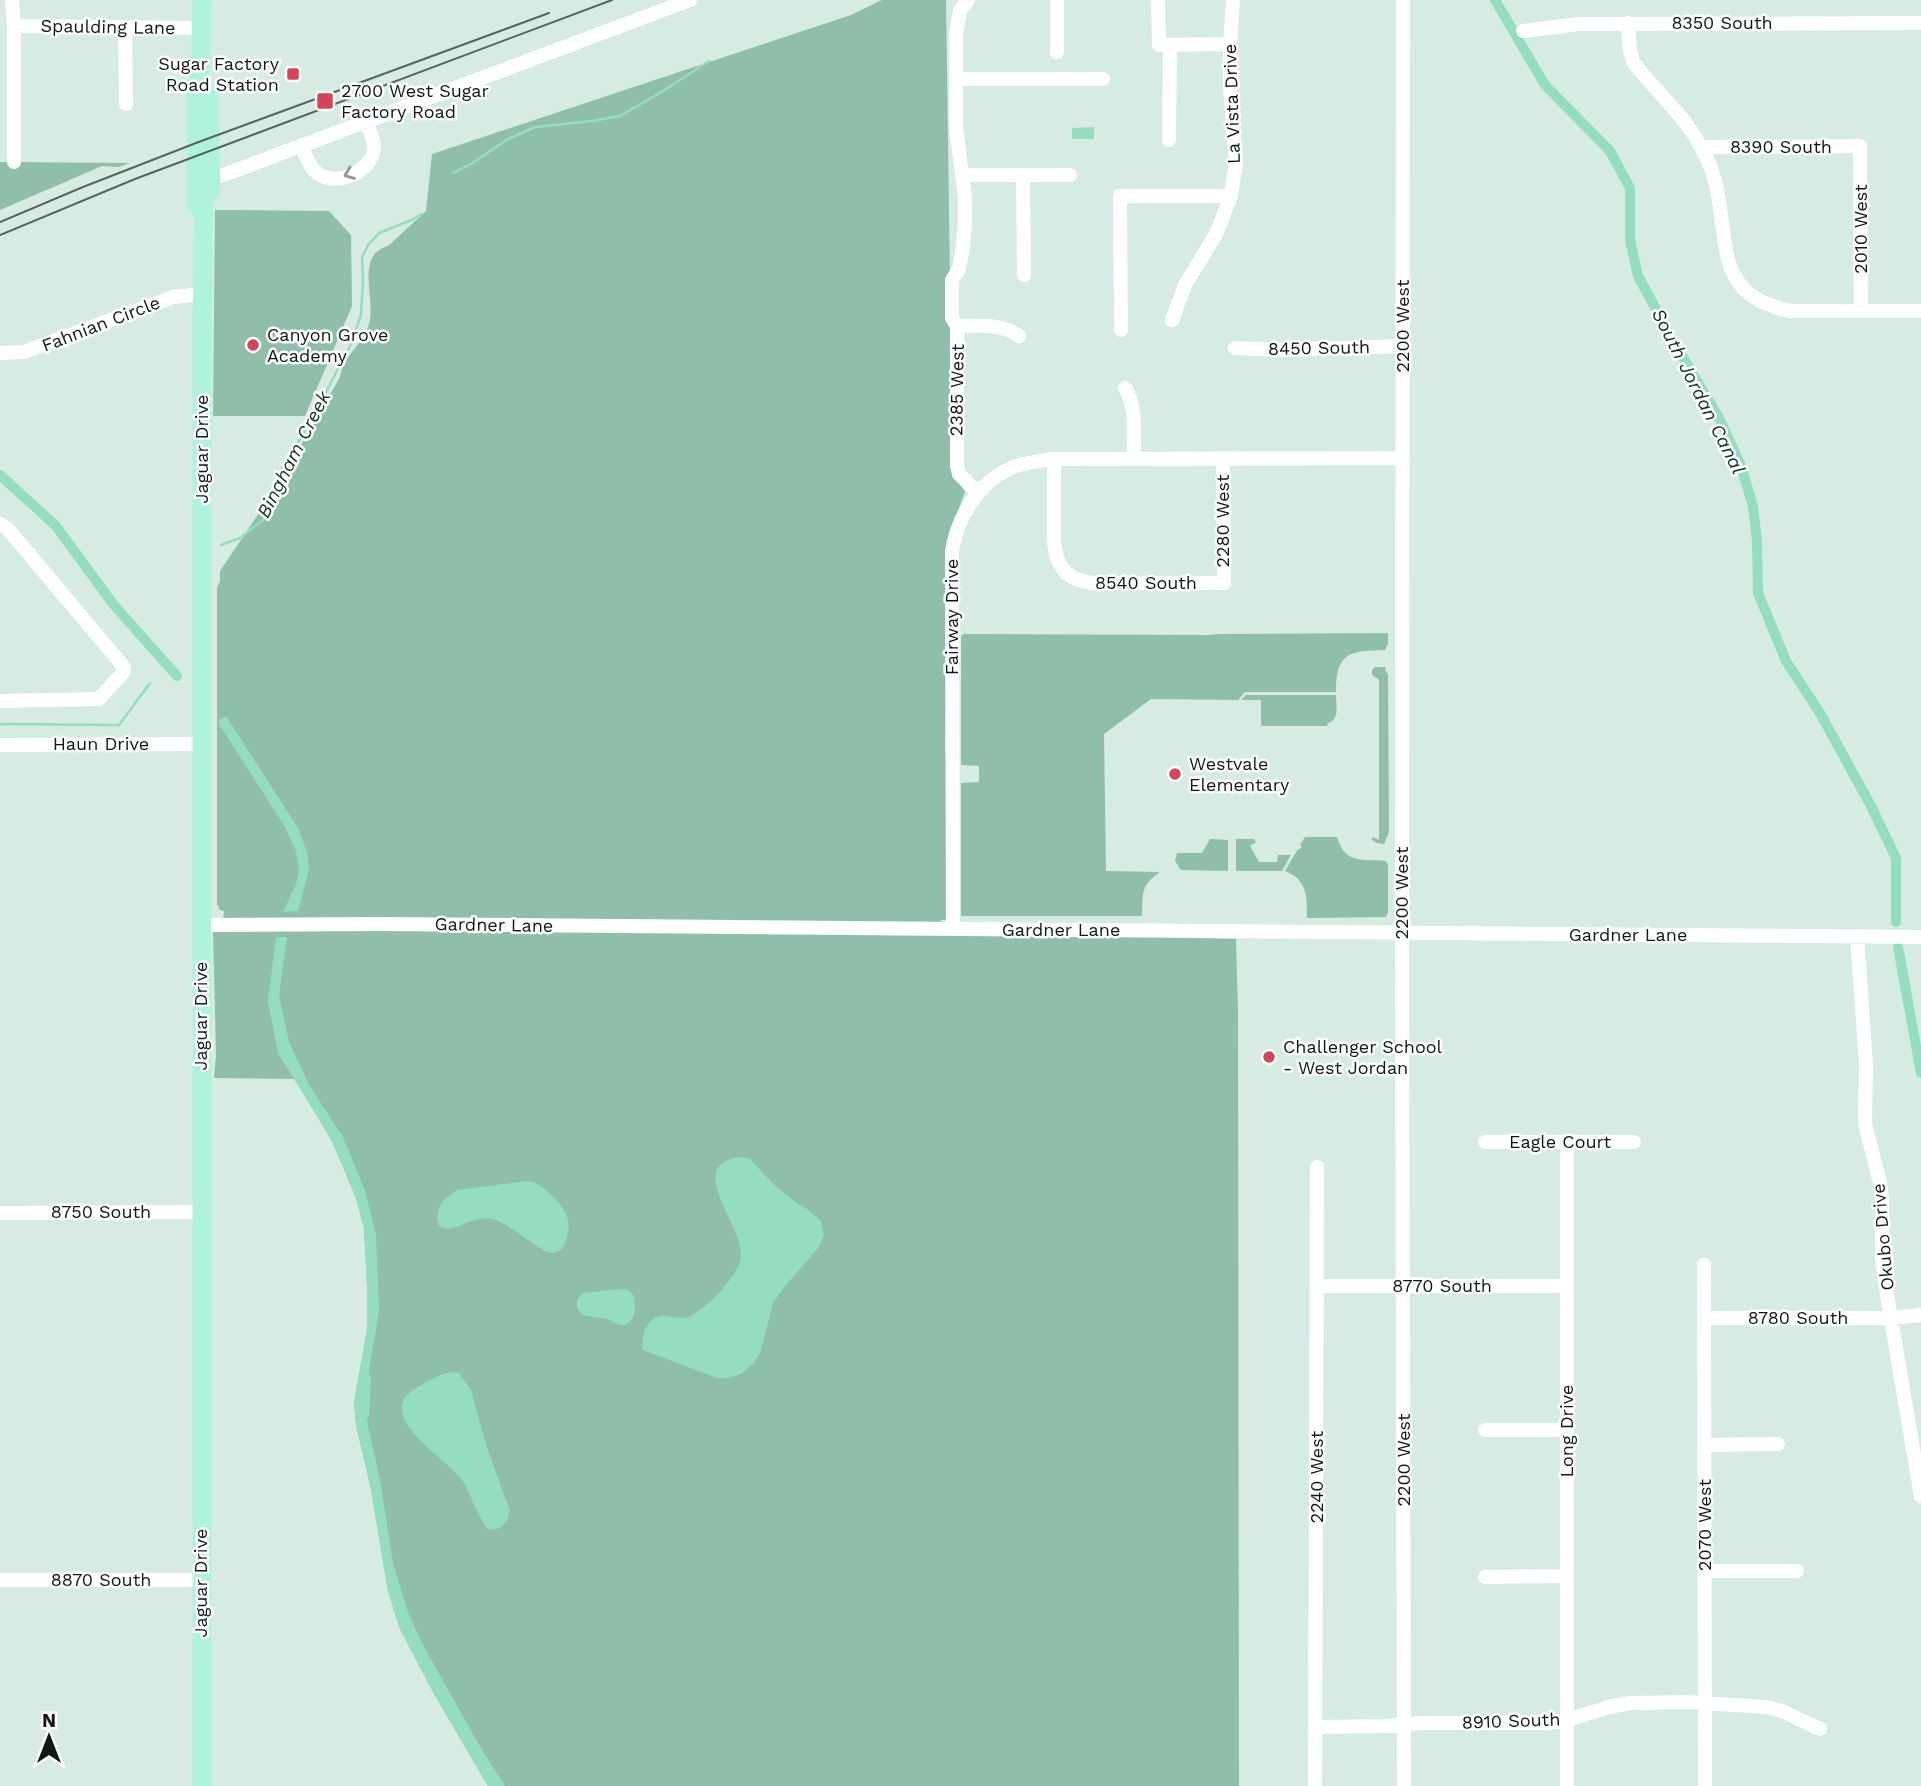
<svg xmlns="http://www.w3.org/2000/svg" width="1921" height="1786" font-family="'Work Sans',sans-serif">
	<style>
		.green { fill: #8fbfab }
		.water { fill: #95ddc0 }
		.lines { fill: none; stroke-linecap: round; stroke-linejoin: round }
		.stream { stroke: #95ddc0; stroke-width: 2.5 }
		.canal { stroke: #95ddc0; stroke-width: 10 }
		.minor { stroke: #fff; stroke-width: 14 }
		.major { stroke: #aff4da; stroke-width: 19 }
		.tram { stroke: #58645f; stroke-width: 2 }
		.oneway { stroke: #939795 }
		.poi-dot { fill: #d44457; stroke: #fff; stroke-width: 2.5 }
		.labels { text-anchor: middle; stroke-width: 5; stroke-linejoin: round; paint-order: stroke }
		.street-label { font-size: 18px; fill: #101714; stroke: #fff }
		.poi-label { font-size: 18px; fill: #101714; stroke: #fff; text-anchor: start }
		.water-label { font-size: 19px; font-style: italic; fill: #133428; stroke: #fff }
	</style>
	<rect width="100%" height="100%" fill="#d6ebe1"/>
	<path class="green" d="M882,0H946L950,282V455L951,469L965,492L949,535L945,752L946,753V920H941V931L1236,939L1238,1010L1239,1786H488L433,1692L400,1629L388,1591L371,1489L356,1425L354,1403L367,1330V1286L364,1228L356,1198L332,1141L296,1079L214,1078L216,1055L213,932H222L224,911L220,910L217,904V587L220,581V571L278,485L340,377C341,372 342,366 345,362C354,347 367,338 370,319C374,295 356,255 388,246L426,211L432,154L851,15Z
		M0,162L130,163L119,167L102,166L0,210Z
		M215,210L329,211L351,235L352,306L305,416H213Z
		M1388,633V644L1385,650C1349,651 1336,652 1336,692H1245L1238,700L1151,699L1104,734L1106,871L1160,872C1140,886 1143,894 1142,916H961V783L979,782V766L961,765V636L964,634L1208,635L1218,634Z
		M1375,667H1386L1385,670L1388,675L1389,832L1384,844L1377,843L1371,839L1373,837L1379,840V680L1372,675V670Z
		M1246,695H1336C1336,705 1340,720 1328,723L1327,726H1261V700H1241Z
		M1305,837H1337C1346,866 1362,858 1386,861L1388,865V912L1386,917L1307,918C1307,897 1308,880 1285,871L1298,849H1300L1302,846L1300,845Z
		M1210,839L1228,840V871L1181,870L1175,861L1177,853H1202Z
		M1237,839H1254L1256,842L1250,846L1259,862H1277L1278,855H1291L1282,871H1236V840Z"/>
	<path class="water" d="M1094,127V139H1072V128Z
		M226,716L298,828L307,852L309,869L298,911L283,912L296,884L299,873L296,851L285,827L219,724V720Z
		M276,937H287L279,995L289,1042L309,1085L343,1137L365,1191L376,1235L379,1311L364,1401L367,1421L381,1485L393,1564L408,1612L423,1645L482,1750L505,1786H488L433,1692L400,1629L388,1591L371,1489L356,1425L354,1403L367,1330V1286L364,1228L356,1198L332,1141L278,1053L268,1001Z
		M739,1157L750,1159L773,1184L795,1202L807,1209L821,1221L824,1235L819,1247L786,1285L773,1303L760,1353L754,1363L741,1374L727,1378H717L643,1350C641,1337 646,1317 662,1316C671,1316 680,1320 688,1317C705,1310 735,1279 740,1262C750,1230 681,1167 739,1157Z
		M527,1181C541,1182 563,1203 567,1217C571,1227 567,1240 562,1249C559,1251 555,1253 552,1253C542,1253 511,1225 496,1220C472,1212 456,1236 439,1226L437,1217L440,1206L443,1201L457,1190Z
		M623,1289L628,1290L634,1296C635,1308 637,1318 626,1325H619L607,1319L583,1315L577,1308V1300L583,1293Z
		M450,1372L459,1373L471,1390L487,1448L510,1511C507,1524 502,1531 487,1529C482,1520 476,1510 472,1500C469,1494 467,1487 463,1481C445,1456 366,1413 421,1385C430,1380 439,1375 450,1372Z"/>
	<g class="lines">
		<path class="stream" d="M453,173L471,164L508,139L535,127L592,121L620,116L663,91L709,61
			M221,545L240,538L265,518L279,473L311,421L351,344L361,315L363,280L362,257L368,245L379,233L414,219L421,214
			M0,724L119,725L150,683"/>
		<path class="canal" d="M1495,0L1545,85L1610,151L1630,188V240L1638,276L1675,344L1718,416L1740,463L1753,506L1757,541L1758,593L1786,661L1820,713L1871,806L1896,858V922
			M0,475L56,526L113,604L177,676
			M1898,947L1921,1073
			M364,1415L366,1379"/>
		<path class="minor" d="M12,0L14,26V162
			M968,0L960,11L956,33V128L965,198V224L962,254L959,269L952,280V318L957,326V466L959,474L978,493
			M1158,0L1159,45L1230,44
			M1403,0L1402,944L1404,1786
			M1628,23L1630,51L1633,62C1656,92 1686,116 1703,151C1708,160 1712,170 1715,181C1730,240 1712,296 1791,311H1921
			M14,26L201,28
			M125,27L126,104
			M1523,31L1579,24L1921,23
			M1057,52V0
			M956,79H1103
			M1169,140L1170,45
			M302,145C305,154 308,164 314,170C332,190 372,173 374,148C374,139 369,130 366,121
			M1701,147L1860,146L1861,311
			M962,175H1070
			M1023,175L1024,275
			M211,178L226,174L690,0
			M1172,320L1185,285L1216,234L1231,196L1236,162L1230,89V44L1233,0
			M957,326C979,326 1001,323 1019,336
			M1121,330L1120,196H1231
			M1235,348L1280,350L1403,346
			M0,353L24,352L173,297L202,294
			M1125,388C1138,408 1133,436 1134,459
			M1054,459V542C1057,570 1069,582 1097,583H1224L1223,459
			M0,524L7,528L124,667L123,673L99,699L0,701
			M0,745L202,744
			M201,925L378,924L1921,937
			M953,929L952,552C957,517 978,483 1011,468C1025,462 1039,461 1054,459L1403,458
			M1857,936L1866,1064L1865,1124L1880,1183L1882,1199V1257L1887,1295L1921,1496
			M1485,1142H1634
			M1567,1142V1786
			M0,1213L201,1212
			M1704,1265L1705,1786
			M1317,1286H1567
			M1705,1318H1891L1921,1315
			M1485,1430H1567
			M1705,1445L1778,1444
			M1705,1571H1797
			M1485,1577L1567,1576
			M0,1580H201
			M1315,1727L1385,1726L1421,1723H1548L1567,1720L1609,1707L1630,1703L1686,1702L1767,1707L1782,1711L1820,1729
			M1315,1786L1317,1167"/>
		<path class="major" d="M209,95L211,191
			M196,205V92L201,65L202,0
			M202,1786V318L204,193L211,178"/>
		<path class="tram" d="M0,222L83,187L196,143L549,13
			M0,235L135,179L612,0"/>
	</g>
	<defs><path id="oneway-chevron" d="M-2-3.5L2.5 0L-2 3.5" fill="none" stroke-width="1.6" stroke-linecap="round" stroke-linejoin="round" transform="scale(1.75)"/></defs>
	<use class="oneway" href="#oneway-chevron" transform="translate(349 174) rotate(159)"/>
	<g class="poi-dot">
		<rect x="286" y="67" width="14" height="14" rx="3.5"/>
		<rect x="316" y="92" width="18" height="18" rx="3.5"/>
		<circle cx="253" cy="345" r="7"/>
		<circle cx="1175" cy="774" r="7"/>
		<circle cx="1269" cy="1057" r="7"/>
	</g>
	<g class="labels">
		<g class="street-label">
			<text x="1722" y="29">8350 South</text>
			<text transform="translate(108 27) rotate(1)" y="6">Spaulding Lane</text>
			<text transform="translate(1232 104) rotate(-92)" y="6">La Vista Drive</text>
			<text x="1781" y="153">8390 South</text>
			<text transform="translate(1861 229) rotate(-90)" y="6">2010 West</text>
			<text transform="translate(101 324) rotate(-21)" y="6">Fahnian Circle</text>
			<text transform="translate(1403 326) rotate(-90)" y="6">2200 West</text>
			<text transform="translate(1319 348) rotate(-1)" y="6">8450 South</text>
			<text transform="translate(957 390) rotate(-89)" y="6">2385 West</text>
			<text transform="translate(202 449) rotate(-90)" y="6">Jaguar Drive</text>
			<text transform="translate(1223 521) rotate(-90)" y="6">2280 West</text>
			<text x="1146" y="589">8540 South</text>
			<text transform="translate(952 617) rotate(-90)" y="6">Fairway Drive</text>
			<text x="101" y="750">Haun Drive</text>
			<text transform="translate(1402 893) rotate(-90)" y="6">2200 West</text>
			<text transform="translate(494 925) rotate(1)" y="6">Gardner Lane</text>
			<text x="1061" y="936">Gardner Lane</text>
			<text x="1628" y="941">Gardner Lane</text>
			<text transform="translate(201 1016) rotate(-90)" y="6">Jaguar Drive</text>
			<text x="1560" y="1148">Eagle Court</text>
			<text x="101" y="1218">8750 South</text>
			<text transform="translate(1883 1237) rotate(-95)" y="6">Okubo Drive</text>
			<text x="1442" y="1292">8770 South</text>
			<text x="1798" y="1324">8780 South</text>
			<text transform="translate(1567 1431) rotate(-90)" y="6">Long Drive</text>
			<text transform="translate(1404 1460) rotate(-90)" y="6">2200 West</text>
			<text transform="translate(1317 1477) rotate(-90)" y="6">2240 West</text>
			<text transform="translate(1705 1525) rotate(-90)" y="6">2070 West</text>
			<text x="101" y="1586">8870 South</text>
			<text transform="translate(201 1583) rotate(-90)" y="6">Jaguar Drive</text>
			<text transform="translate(1511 1721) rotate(-2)" y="6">8910 South</text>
		</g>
		<g class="poi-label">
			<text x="279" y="70" text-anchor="end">Sugar Factory<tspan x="279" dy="21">Road Station</tspan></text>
			<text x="341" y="97">2700 West Sugar<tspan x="341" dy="21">Factory Road</tspan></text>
			<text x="267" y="341">Canyon Grove<tspan x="267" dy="21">Academy</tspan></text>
			<text x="1189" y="770">Westvale<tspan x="1189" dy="21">Elementary</tspan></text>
			<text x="1283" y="1053">Challenger School<tspan x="1283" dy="21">- West Jordan</tspan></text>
		</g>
		<g class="water-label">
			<text transform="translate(1699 391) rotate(63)" y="7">South Jordan Canal</text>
			<text transform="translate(293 454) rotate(-63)" y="7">Bingham Creek</text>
		</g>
	</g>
	<g transform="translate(49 1737)" stroke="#ffffff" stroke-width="5" paint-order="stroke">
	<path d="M0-5L12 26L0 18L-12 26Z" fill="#101714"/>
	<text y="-10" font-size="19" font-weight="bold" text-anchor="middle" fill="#101714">N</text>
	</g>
</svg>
